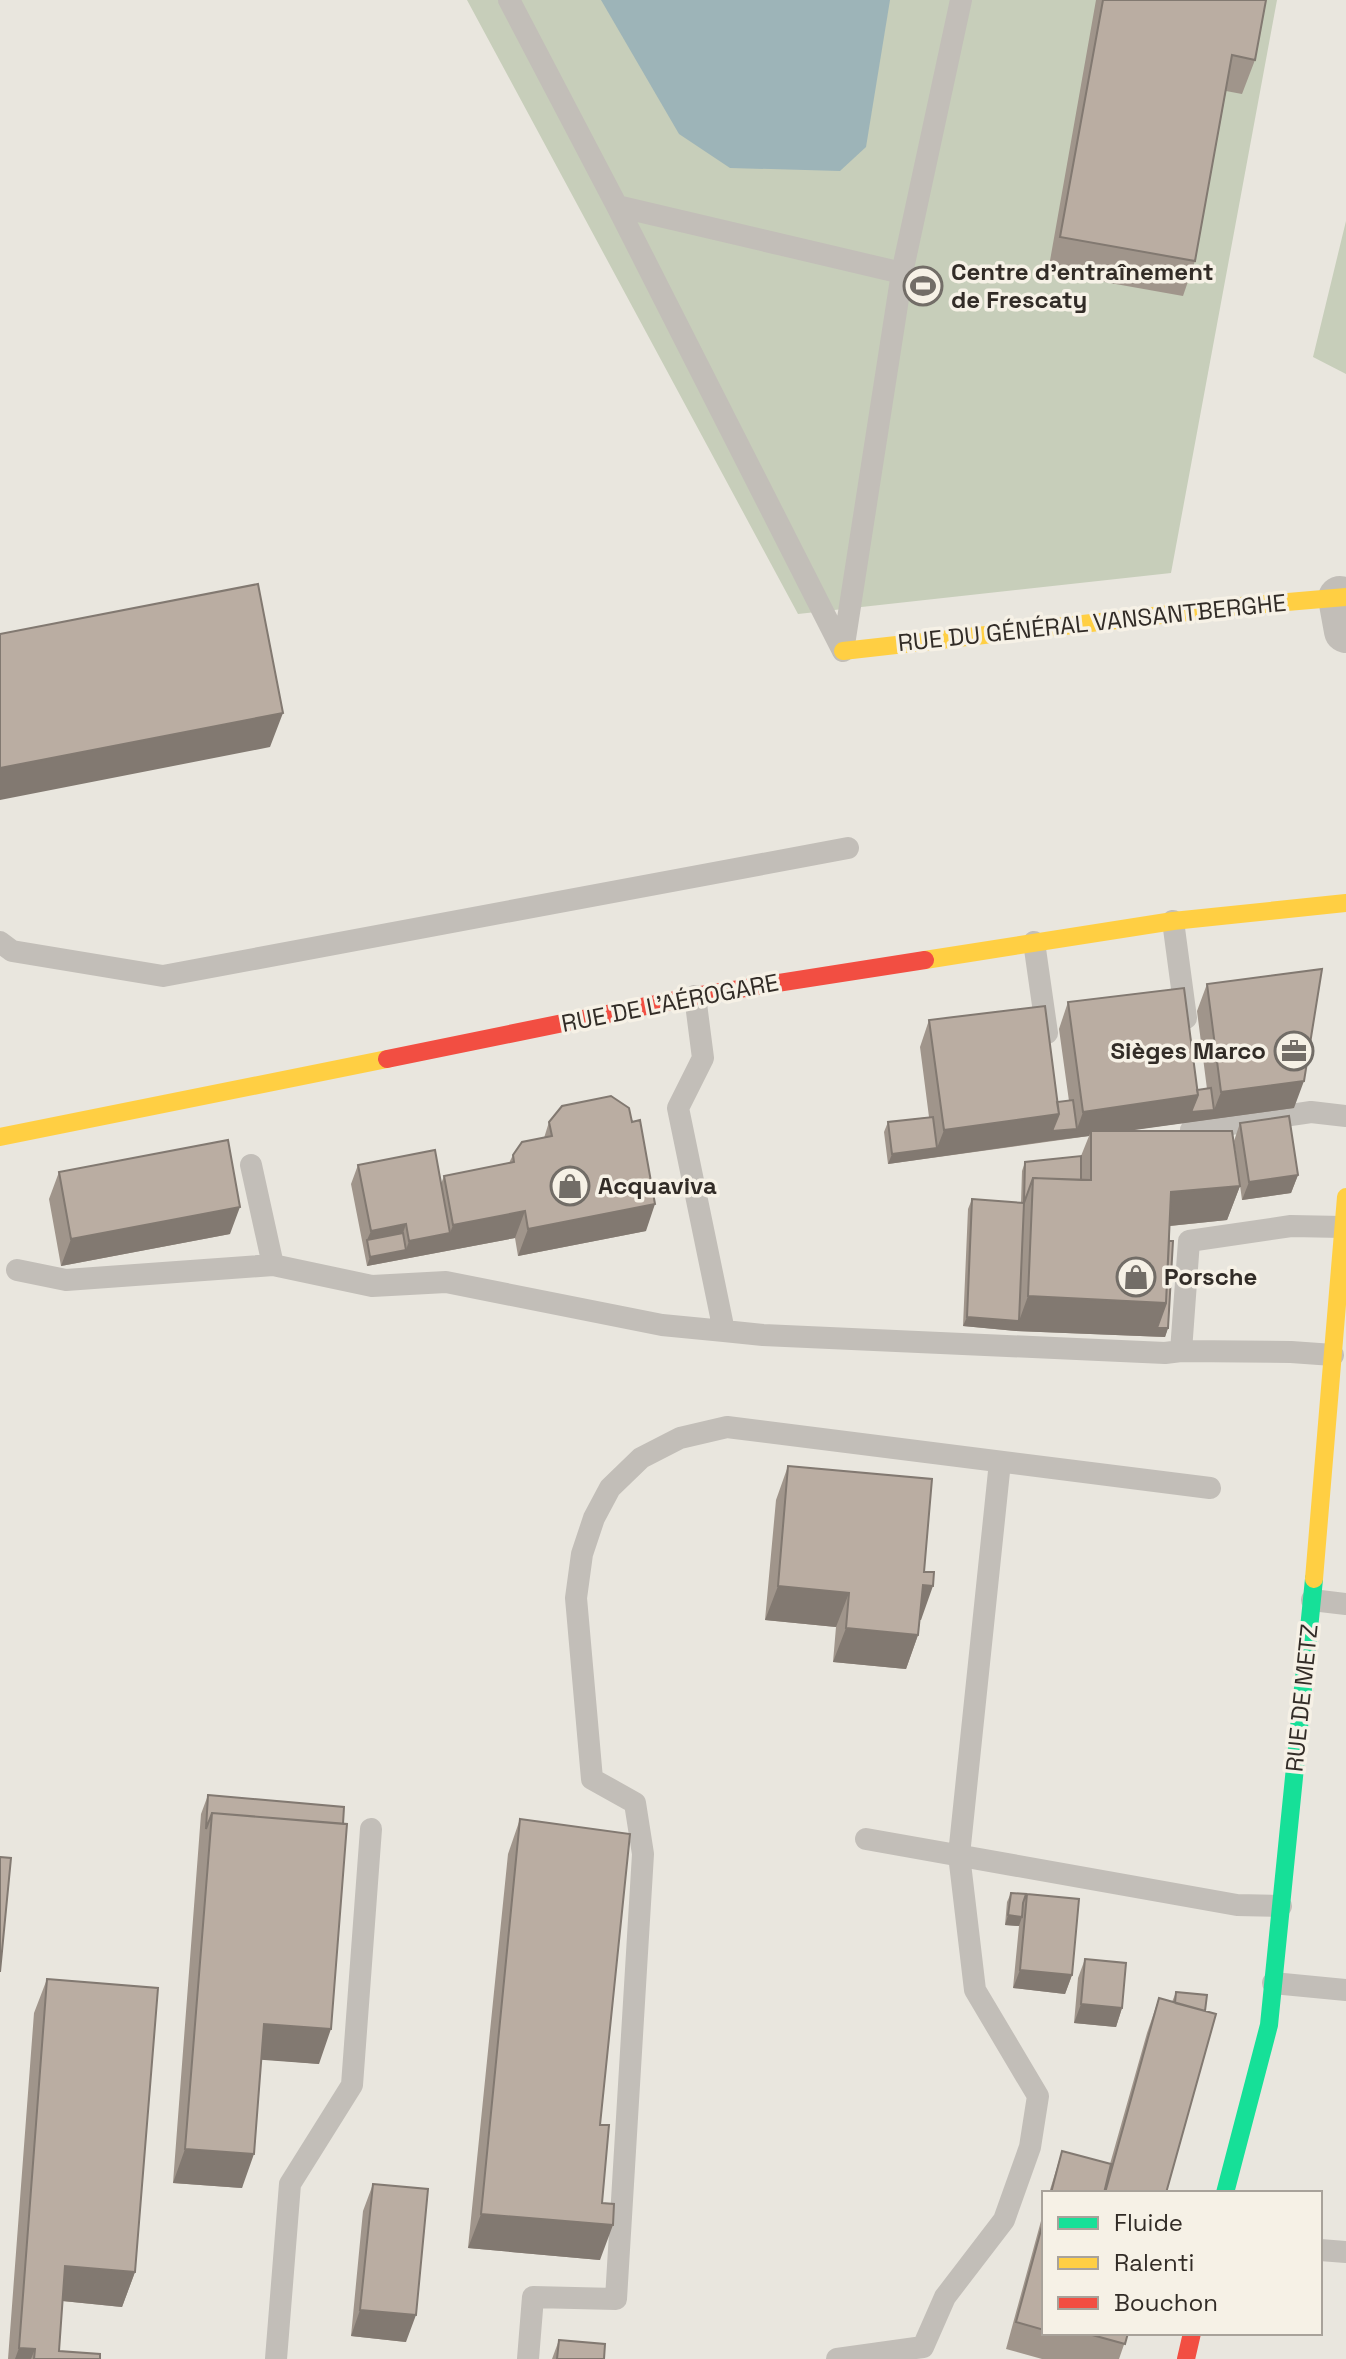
<svg xmlns="http://www.w3.org/2000/svg" width="1346" height="2359" font-family="'Space Grotesk',sans-serif">
	<style>
		.green { fill: #c7ceba }
		.water { fill: #9db4b8 }
		.lines { fill: none; stroke-linecap: round; stroke-linejoin: round }
		.lane { stroke: #c2beb8; stroke-width: 22 }
		.street { stroke: #c2beb8; stroke-width: 44 }
		.fast { stroke: #16e098; stroke-width: 18 }
		.slow { stroke: #ffcf43; stroke-width: 18 }
		.jam { stroke: #f24e42; stroke-width: 18 }
		.wall { fill: #a0958b }
		.shaded-wall { fill: #827971 }
		.building { fill: #baada2; stroke: #827971; stroke-width: 2 }
		.labels { text-anchor: middle; stroke-width: 7; stroke-linejoin: round; paint-order: stroke }
		.poi-label { font-size: 24px; font-weight: bold; fill: #322c27; stroke: #f6f1e6; text-anchor: start }
		.street-label { font-size: 24px; fill: #322c27; stroke: #f6f1e6 }
	</style>
	<rect width="100%" height="100%" fill="#e9e6de"/>
	<path class="green" d="M467,0H1277L1171,573L798,614Z
		M1346,221V374L1313,357Z"/>
	<path class="water" d="M601,0H890L866,147L840,171L730,168L679,134Z"/>
	<g class="lines">
		<path class="lane" d="M509,0L617,206L843,651
			M617,206L902,273
			M843,651L902,273L961,0
			M1173,921L1186,1018
			M0,942L12,951L163,976L848,848
			M1034,942L1047,1033
			M695,996L703,1058L678,1108L724,1331L763,1335L1165,1353L1181,1351
			M1191,1130L1311,1112L1346,1116
			M251,1165L273,1265
			M17,1270L66,1280L273,1265L372,1286L446,1282L662,1325L724,1331
			M1333,1355L1291,1352L1181,1351L1189,1241L1291,1226L1343,1227
			M1312,1600L1346,1604
			M866,1839L1237,1905L1281,1906
			M1273,1983L1346,1990
			M1320,2250L1346,2252
			M276,2359L290,2184L352,2085L371,1829
			M528,2359L533,2297L616,2299L643,1854L635,1803L592,1779L576,1598L582,1554L594,1518L610,1488L641,1458L680,1438L727,1427L1210,1488
			M837,2359L923,2347L945,2297L1004,2220L1030,2147L1038,2096L975,1990L959,1855L1000,1462"/>
		<path class="street" d="M1340,598L1346,631"/>
		<path class="fast" d="M1225,2193L1269,2025L1314,1579"/>
		<path class="slow" d="M843,651L1241,606L1346,597
			M925,960L1173,921L1346,903
			M0,1137L387,1059
			M1314,1579L1346,1197"/>
		<path class="jam" d="M387,1059L695,996L925,960
			M1186,2359L1192,2333"/>
	</g>
	<path class="wall" d="M1096,0H1266L1255,60L1242,94L1226,91L1195,261L1183,296L1048,272Z
		M1207,984L1294,1108L1124,1131L1240,1186L1227,1220L1170,1226L1168,1328L1165,1337L1016,1331L963,1326L968,1209L972,1199L1021,1203L1022,1171L1025,1162L1081,1156L1089,1136L888,1164L884,1132L888,1122L929,1117L920,1047L929,1020L1057,1102L1069,1101L1059,1029L1068,1002L1197,1090L1207,1089L1197,1011Z
		M549,1122L646,1231L518,1256L515,1238L367,1266L351,1184L358,1165L441,1184L444,1176L509,1163L513,1155L544,1138Z
		M1240,1123L1298,1175L1291,1193L1242,1200L1234,1141Z
		M59,1172L230,1234L61,1266L49,1199Z
		M788,1466L924,1572L921,1620H920L918,1635L906,1669L833,1662L836,1627L765,1620L776,1500Z
		M208,1795L319,2064L261,2059L242,2188L173,2183L201,1814Z
		M520,1819L600,2125V2260L468,2248L508,1854Z
		M1011,1893L1079,1899L1072,1975L1065,1994L1013,1988L1019,1926L1005,1925L1007,1902Z
		M1085,1959L1122,2008L1116,2027L1074,2023L1078,1978Z
		M47,1979L135,2272L122,2307L62,2301L59,2351L100,2359H8L34,2013Z
		M1176,1992L1166,2193H1049L1062,2151L1110,2164L1147,2033L1159,1998L1172,2002Z
		M373,2184L406,2342L351,2336L363,2211Z
		M1044,2210V2333H1128L1119,2359H1042L1006,2349Z
		M559,2340L604,2359H552Z"/>
	<path class="shaded-wall" d="M283,713L270,747L0,800V768Z
		M1304,1081L1294,1108L1091,1136V1131L1089,1136L1049,1141L1052,1131L1077,1129L1083,1112L1198,1095L1214,1110L1221,1092Z
		M1059,1114L1049,1141L888,1164L892,1154L937,1148L944,1130Z
		M1298,1175L1291,1193L1242,1200L1249,1182Z
		M1240,1186L1227,1220L1159,1227L1171,1192Z
		M655,1204L646,1231L518,1256L528,1229Z
		M240,1207L230,1234L61,1266L71,1239Z
		M525,1211L515,1238L367,1266L370,1257L406,1250L409,1241L450,1233L453,1225Z
		M406,1224L400,1242L367,1240L371,1231Z
		M1028,1296L1166,1303L1168,1328L1165,1337L1016,1331L963,1326L967,1317L1019,1321Z
		M923,1585L933,1586L921,1620H910Z
		M778,1586L849,1593L836,1627L765,1620Z
		M846,1628L918,1635L906,1669L833,1662Z
		M1008,1915L1022,1917L1019,1926L1005,1925Z
		M1020,1970L1072,1975L1065,1994L1013,1988Z
		M1081,2004L1122,2008L1116,2027L1074,2023Z
		M264,2024L331,2029L319,2064L251,2059Z
		M185,2149L254,2154L242,2188L173,2183Z
		M481,2214L613,2225L600,2260L468,2248Z
		M65,2266L135,2272L122,2307L53,2300Z
		M360,2310L416,2315L406,2342L351,2336Z
		M19,2348L35,2349L31,2359H15Z"/>
	<path class="building" d="M1103,0H1266L1255,60L1232,55L1195,261L1060,237Z
		M258,584L283,713L0,768V634Z
		M1322,969L1304,1081L1221,1092L1207,984Z
		M1184,988L1198,1095L1083,1112L1068,1002Z
		M1045,1006L1059,1114L944,1130L929,1020Z
		M1211,1088L1214,1110L1191,1112L1198,1095L1197,1090Z
		M611,1096L629,1108L632,1122L640,1120L655,1204L528,1229L525,1211L453,1225L444,1176L514,1162L513,1155L522,1142L552,1136L549,1122L562,1106Z
		M1073,1100L1077,1129L1052,1131L1059,1114L1057,1102Z
		M1289,1116L1298,1175L1249,1182L1240,1123Z
		M933,1117L937,1148L892,1154L888,1122Z
		M1091,1131H1232L1240,1186L1171,1192L1166,1303L1028,1296L1033,1178L1091,1180Z
		M228,1140L240,1207L71,1239L59,1172Z
		M435,1150L450,1233L409,1241L406,1224L371,1231L358,1165Z
		M1081,1156V1180L1033,1178L1024,1203L1025,1162Z
		M972,1199L1024,1203L1019,1321L967,1317Z
		M403,1233L406,1250L370,1257L367,1240Z
		M1169,1241H1173L1168,1328H1157L1166,1303Z
		M788,1466L932,1479L924,1572H934L933,1586L923,1585L918,1635L846,1628L849,1593L778,1586Z
		M208,1795L344,1807L343,1824L212,1813L206,1829Z
		M212,1813L347,1824L331,2029L264,2024L254,2154L185,2149Z
		M520,1819L630,1834L600,2125H609L602,2203L614,2204L613,2225L481,2214Z
		M0,1857L11,1858L0,1972Z
		M1011,1893L1026,1894L1023,1903L1022,1917L1008,1915Z
		M1027,1894L1079,1899L1072,1975L1020,1970Z
		M1085,1959L1126,1963L1122,2008L1081,2004Z
		M47,1979L158,1988L135,2272L65,2266L59,2351L100,2354V2359H34L35,2349L19,2348Z
		M1176,1992L1207,1995L1205,2011L1175,2003Z
		M1159,1998L1216,2014L1166,2193H1105Z
		M1062,2151L1111,2164L1104,2193H1051Z
		M373,2184L428,2189L416,2315L360,2310Z
		M1044,2219V2330L1016,2322Z
		M1085,2333H1128L1125,2344Z
		M559,2340L605,2344L604,2359H557Z"/>
	<defs>
		<symbol id="stadium-ring" viewBox="-11 -11 22 22"><circle r="9.5" fill="#f6f1e6" stroke="#726d67" stroke-width="1.5"/><path d="M0-5a6.5 5 0 1 0 0 10a6.5 5 0 1 0 0-10ZM-3.5-1.8h7v3.6h-7Z" fill="#726d67"/></symbol>
		<symbol id="office-ring" viewBox="-11 -11 22 22"><circle r="9.5" fill="#f6f1e6" stroke="#726d67" stroke-width="1.5"/><path d="M-6-3h4V-5.5h4V-3h4V5H-6ZM-1-4.5V-3h2v-1.5ZM-6 0V1H6V0Z" fill="#726d67"/></symbol>
		<symbol id="shop-ring" viewBox="-11 -11 22 22"><circle r="9.5" fill="#f6f1e6" stroke="#726d67" stroke-width="1.5"/><path d="M-5-2.5h2.3a2.7 3.5 0 0 1 5.4 0H5L5.5 6h-11ZM-1.5-2.5h3a1.5 2.3 0 0 0-3 0Z" fill="#726d67"/></symbol>
	</defs>
	<g fill-rule="evenodd">
		<use href="#stadium-ring" x="901" y="264" width="44" height="44"/>
		<use href="#office-ring" x="1272" y="1029" width="44" height="44"/>
		<use href="#shop-ring" x="548" y="1164" width="44" height="44"/>
		<use href="#shop-ring" x="1114" y="1255" width="44" height="44"/>
	</g>
	<g class="labels">
		<g class="poi-label">
			<text x="951" y="280">Centre d'entraînement<tspan x="951" dy="28">de Frescaty</tspan></text>
			<text x="1266" y="1059" text-anchor="end">Sièges Marco</text>
			<text x="598" y="1194">Acquaviva</text>
			<text x="1164" y="1285">Porsche</text>
		</g>
		<g class="street-label">
			<text transform="translate(1092 623) rotate(-6)" y="8">RUE DU GÉNÉRAL VANSANTBERGHE</text>
			<text transform="translate(670 1003) rotate(-11)" y="8">RUE DE L'AÉROGARE</text>
			<text transform="translate(1302 1698) rotate(-84)" y="8">RUE DE METZ</text>
		</g>
	</g>
	<rect x="1042" y="2191" width="280" height="144" fill="#f6f1e6" stroke="#a8a29a" stroke-width="2"/>
	<rect x="1058" y="2217" width="40" height="12" fill="#16e098" stroke="#a8a29a" stroke-width="2"/>
	<text x="1114" y="2231" font-size="24" fill="#322c27">Fluide</text>
	<rect x="1058" y="2257" width="40" height="12" fill="#ffcf43" stroke="#a8a29a" stroke-width="2"/>
	<text x="1114" y="2271" font-size="24" fill="#322c27">Ralenti</text>
	<rect x="1058" y="2297" width="40" height="12" fill="#f24e42" stroke="#a8a29a" stroke-width="2"/>
	<text x="1114" y="2311" font-size="24" fill="#322c27">Bouchon</text>
</svg>
